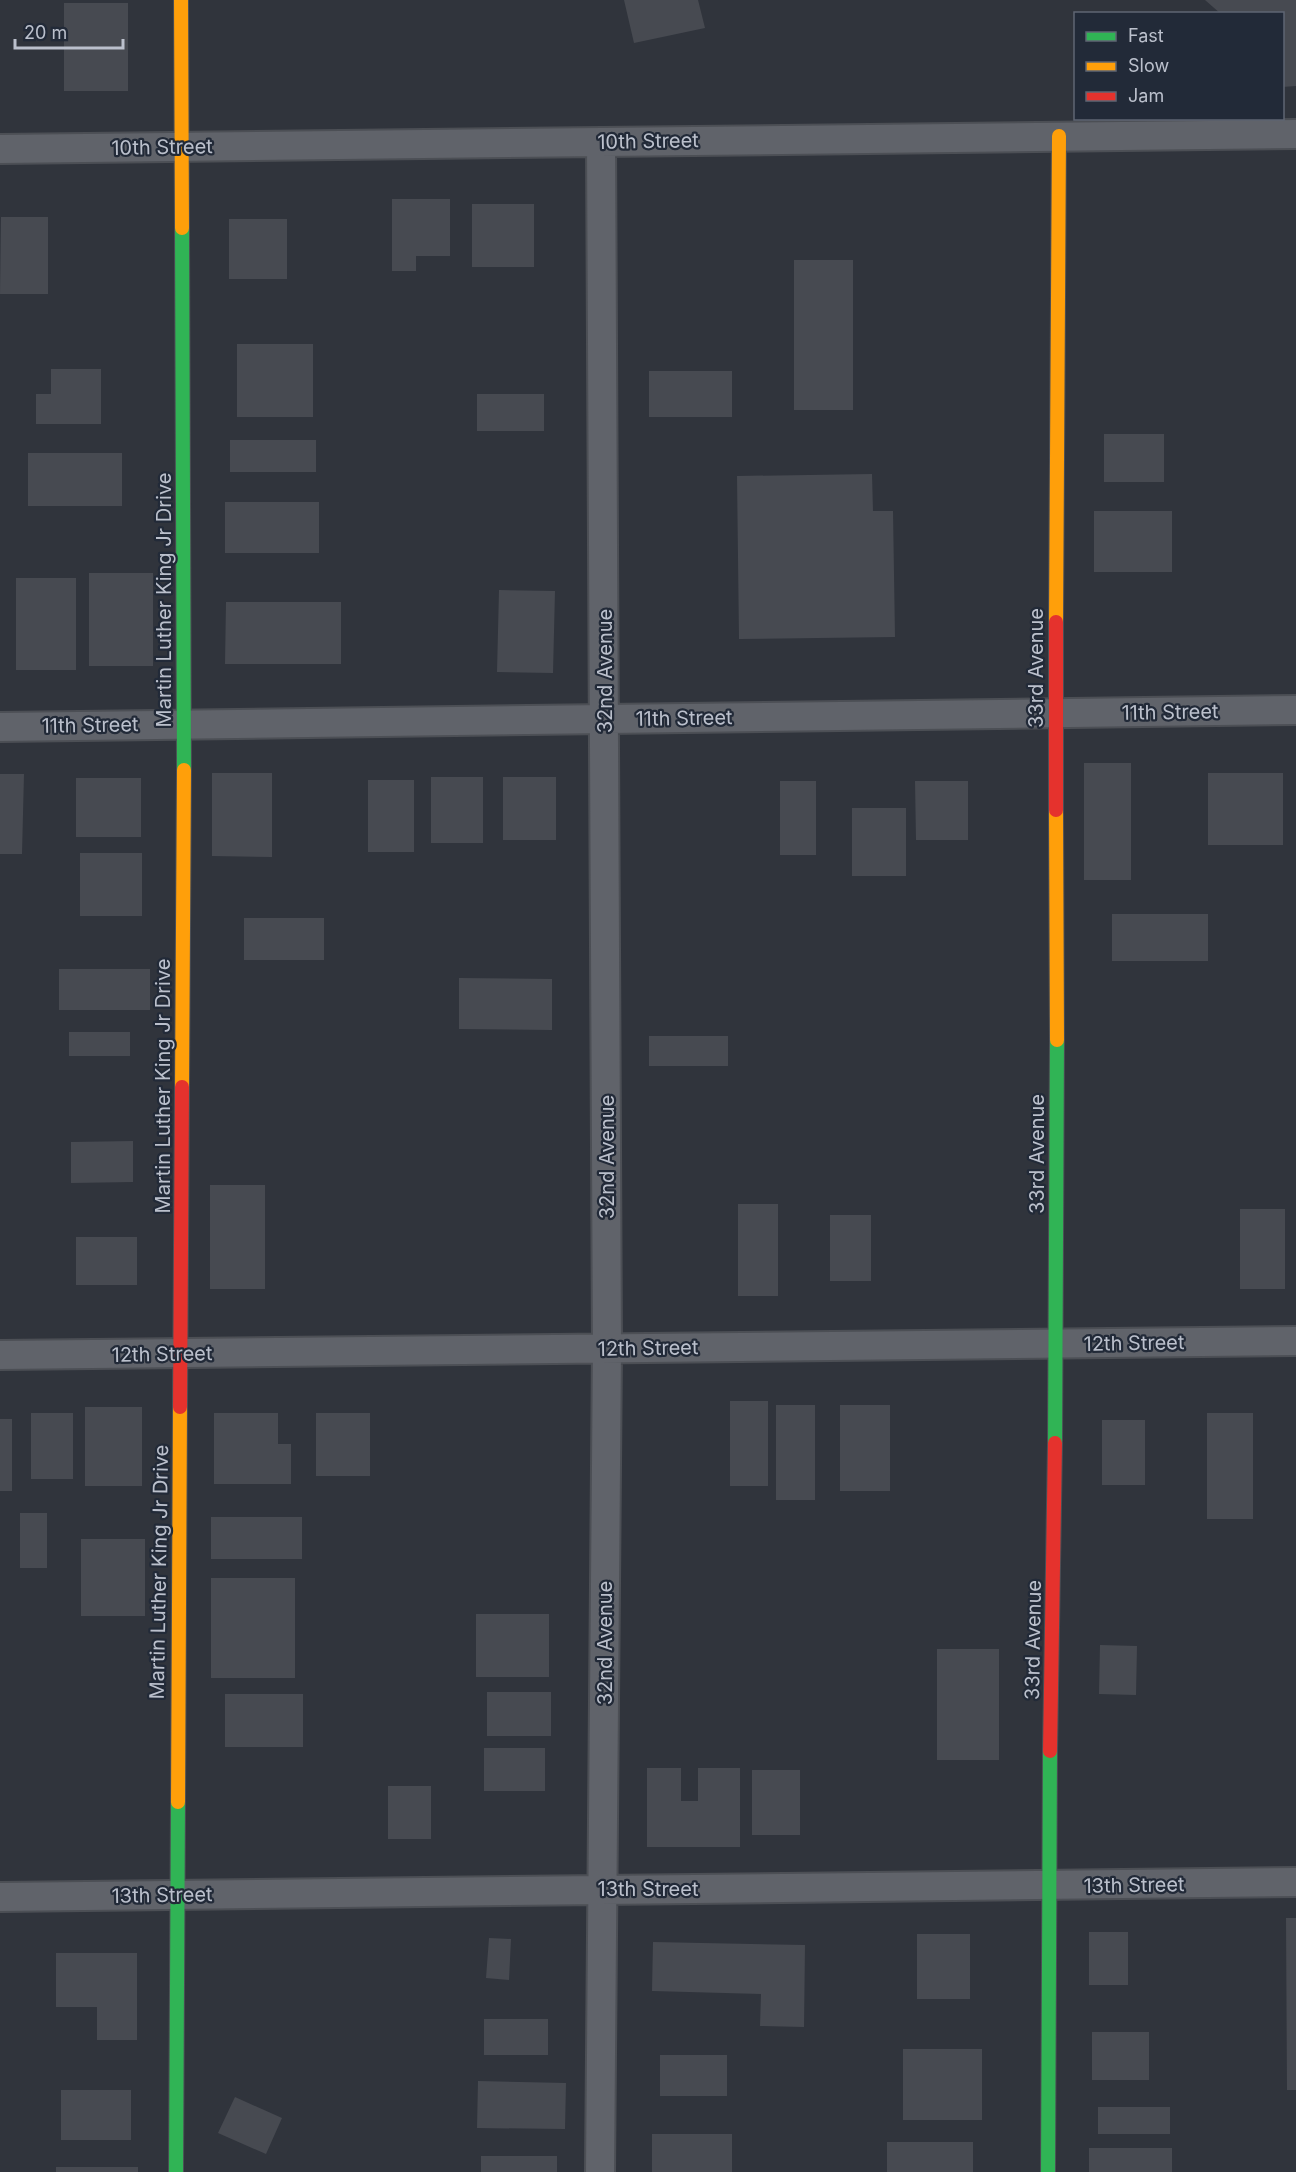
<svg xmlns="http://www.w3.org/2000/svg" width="1296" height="2172" font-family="Inter,sans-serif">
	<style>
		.building { fill: #474a51 }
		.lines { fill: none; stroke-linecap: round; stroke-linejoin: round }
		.street-casing { stroke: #4c4f55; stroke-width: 32 }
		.fast-casing { stroke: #4c4f55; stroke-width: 16 }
		.slow-casing { stroke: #4c4f55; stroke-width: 16 }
		.jam-casing { stroke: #4c4f55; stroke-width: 16 }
		.street { stroke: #60636a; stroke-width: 28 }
		.fast { stroke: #30b455; stroke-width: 14 }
		.slow { stroke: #ff9f0a; stroke-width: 14 }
		.jam { stroke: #e5322d; stroke-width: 14 }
		.labels { text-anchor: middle; stroke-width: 4.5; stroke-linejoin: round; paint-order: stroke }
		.street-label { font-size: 20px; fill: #bbc0cc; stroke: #222a38 }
	</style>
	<rect width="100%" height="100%" fill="#30343c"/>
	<path class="building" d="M624,0H698L705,28L634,43Z
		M1205,0H1296V86L1282,87V14H1221Z
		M64,3H128V91H64Z
		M392,199H450V256H416V271H392Z
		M472,204H534V267H472Z
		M1,217H48V294H0Z
		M229,219H287V279H229Z
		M794,260H853V410H794Z
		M237,344H313V417H237Z
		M51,369H101V424H36V394H51Z
		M649,371H732V417H649Z
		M477,394H544V431H477Z
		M1104,434H1164V482H1104Z
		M230,440H316V472H230Z
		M28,453H122V506H28Z
		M872,474L873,511H893L895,637L739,639L737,476Z
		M225,502H319V553H225Z
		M1094,511H1172V572H1094Z
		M89,573H153V666H89Z
		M16,578H76V670H16Z
		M499,590L555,591L553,673L497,672Z
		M226,602H341V664H225Z
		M1084,763H1131V880H1084Z
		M212,773H272V857L212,856Z
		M1208,773H1283V845H1208Z
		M0,774H24L22,854H0Z
		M431,777H483V843H431Z
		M503,777H556V840H503Z
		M76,778H141V837H76Z
		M368,780H414V852H368Z
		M780,781H816V855H780Z
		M915,781H968V840H916Z
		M852,808H906V876H852Z
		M80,853H142V916H80Z
		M1112,914H1208V961H1112Z
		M244,918H324V960H244Z
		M59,969H150V1010H59Z
		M459,978L552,979V1030L459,1029Z
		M69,1032H130V1056H69Z
		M649,1036H728V1066H649Z
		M133,1141V1182L71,1183V1142Z
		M210,1185H265V1289H210Z
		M738,1204H778V1296H738Z
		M1240,1209H1285V1289H1240Z
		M830,1215H871V1281H830Z
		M76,1237H137V1285H76Z
		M730,1401H768V1486H730Z
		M776,1405H815V1500H776Z
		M840,1405H890V1491H840Z
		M85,1407H142V1486H85Z
		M31,1413H73V1479H31Z
		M214,1413H278V1444H291V1484H214Z
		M316,1413H370V1476H316Z
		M1207,1413H1253V1519H1207Z
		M0,1419H12V1491H0Z
		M1102,1420H1145V1485H1102Z
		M20,1513H47V1568H20Z
		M211,1517H302V1559H211Z
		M81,1539H145V1616H81Z
		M211,1578H295V1678H211Z
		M476,1614H549V1677H476Z
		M1100,1645L1137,1646L1136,1695L1099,1694Z
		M937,1649H999V1760H937Z
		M487,1692H551V1736H487Z
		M225,1694H303V1747H225Z
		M484,1748H545V1791H484Z
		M647,1768H681V1801H698V1768H740V1847H647Z
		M752,1770H800V1835H752Z
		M388,1786H431V1839H388Z
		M1286,1918H1296V2090H1287Z
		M1089,1932H1128V1985H1089Z
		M917,1934H970V1999H917Z
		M489,1938L511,1939L509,1980L486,1978Z
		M653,1942L805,1945L804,2027L760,2026L761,1994L652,1991Z
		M56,1953H137V2040H97V2007H56Z
		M484,2019H548V2055H484Z
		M1092,2032H1149V2080H1092Z
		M903,2049H982V2120H903Z
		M660,2055H727V2096H660Z
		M478,2081L566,2083L565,2129L477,2128Z
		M61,2090H131V2140H61Z
		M235,2097L282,2118L266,2154L218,2133Z
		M1098,2107H1170V2134H1098Z
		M652,2134H732V2172H652Z
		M887,2142H973V2172H887Z
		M1089,2148H1172V2172H1089Z
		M481,2156H557V2172H481Z
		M56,2167H138V2172H56Z"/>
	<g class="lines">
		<defs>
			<path id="street" d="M0,149L1296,134
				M0,727L1296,710
				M0,1355L1296,1341
				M0,1897L1296,1882
				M600,2172L607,1349L601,142"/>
			<path id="fast" d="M182,228L184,770
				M1055,1443L1057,1040
				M176,2172L178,1802
				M1048,2172L1050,1751"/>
			<path id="slow" d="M181,0L182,228
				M1056,622L1059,136
				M1056,810L1057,1040
				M182,1087L184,770
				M178,1802L180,1407"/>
			<path id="jam" d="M1056,810V622
				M180,1407L182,1087
				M1050,1751L1055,1443"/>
		</defs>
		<use href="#street" class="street-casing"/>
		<use href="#fast" class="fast-casing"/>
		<use href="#slow" class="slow-casing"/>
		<use href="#jam" class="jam-casing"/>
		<use href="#street" class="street"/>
		<use href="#fast" class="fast"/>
		<use href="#slow" class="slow"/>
		<use href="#jam" class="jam"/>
	</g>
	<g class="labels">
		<g class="street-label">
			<text transform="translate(648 141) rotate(-1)" y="7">10th Street</text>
			<text transform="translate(162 147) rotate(-1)" y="7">10th Street</text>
			<text transform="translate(164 600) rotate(-90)" y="7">Martin Luther King Jr Drive</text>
			<text transform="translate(1036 668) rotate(-90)" y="7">33rd Avenue</text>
			<text transform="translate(605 671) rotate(-90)" y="7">32nd Avenue</text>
			<text transform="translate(1170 712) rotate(-1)" y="7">11th Street</text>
			<text transform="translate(684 718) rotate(-1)" y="7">11th Street</text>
			<text transform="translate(90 725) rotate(-1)" y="7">11th Street</text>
			<text transform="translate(163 1086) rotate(-90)" y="7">Martin Luther King Jr Drive</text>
			<text transform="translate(1037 1154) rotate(-90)" y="7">33rd Avenue</text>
			<text transform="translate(607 1157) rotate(-90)" y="7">32nd Avenue</text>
			<text transform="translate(1134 1343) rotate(-1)" y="7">12th Street</text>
			<text transform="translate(648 1348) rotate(-1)" y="7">12th Street</text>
			<text transform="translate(162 1354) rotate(-1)" y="7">12th Street</text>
			<text transform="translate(159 1572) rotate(-89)" y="7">Martin Luther King Jr Drive</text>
			<text transform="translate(1033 1640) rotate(-89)" y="7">33rd Avenue</text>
			<text transform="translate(605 1643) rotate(-90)" y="7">32nd Avenue</text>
			<text transform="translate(1134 1885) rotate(-1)" y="7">13th Street</text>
			<text x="648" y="1896">13th Street</text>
			<text transform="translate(162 1895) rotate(-1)" y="7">13th Street</text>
		</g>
	</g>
	<rect x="1074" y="12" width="210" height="108" fill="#222a38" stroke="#5f6673" stroke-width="1.5"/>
	<rect x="1086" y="32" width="30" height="9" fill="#30b455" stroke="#5f6673" stroke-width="1.5"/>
	<text x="1128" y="42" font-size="18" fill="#bbc0cc">Fast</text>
	<rect x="1086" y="62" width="30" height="9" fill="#ff9f0a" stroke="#5f6673" stroke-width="1.5"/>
	<text x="1128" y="72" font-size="18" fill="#bbc0cc">Slow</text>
	<rect x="1086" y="92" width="30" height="9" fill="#e5322d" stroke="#5f6673" stroke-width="1.5"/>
	<text x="1128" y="102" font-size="18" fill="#bbc0cc">Jam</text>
	<path d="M15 39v9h108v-9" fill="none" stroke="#bbc0cc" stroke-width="3"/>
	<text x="24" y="39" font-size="18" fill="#bbc0cc" stroke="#222a38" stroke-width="4.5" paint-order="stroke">20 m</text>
</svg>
